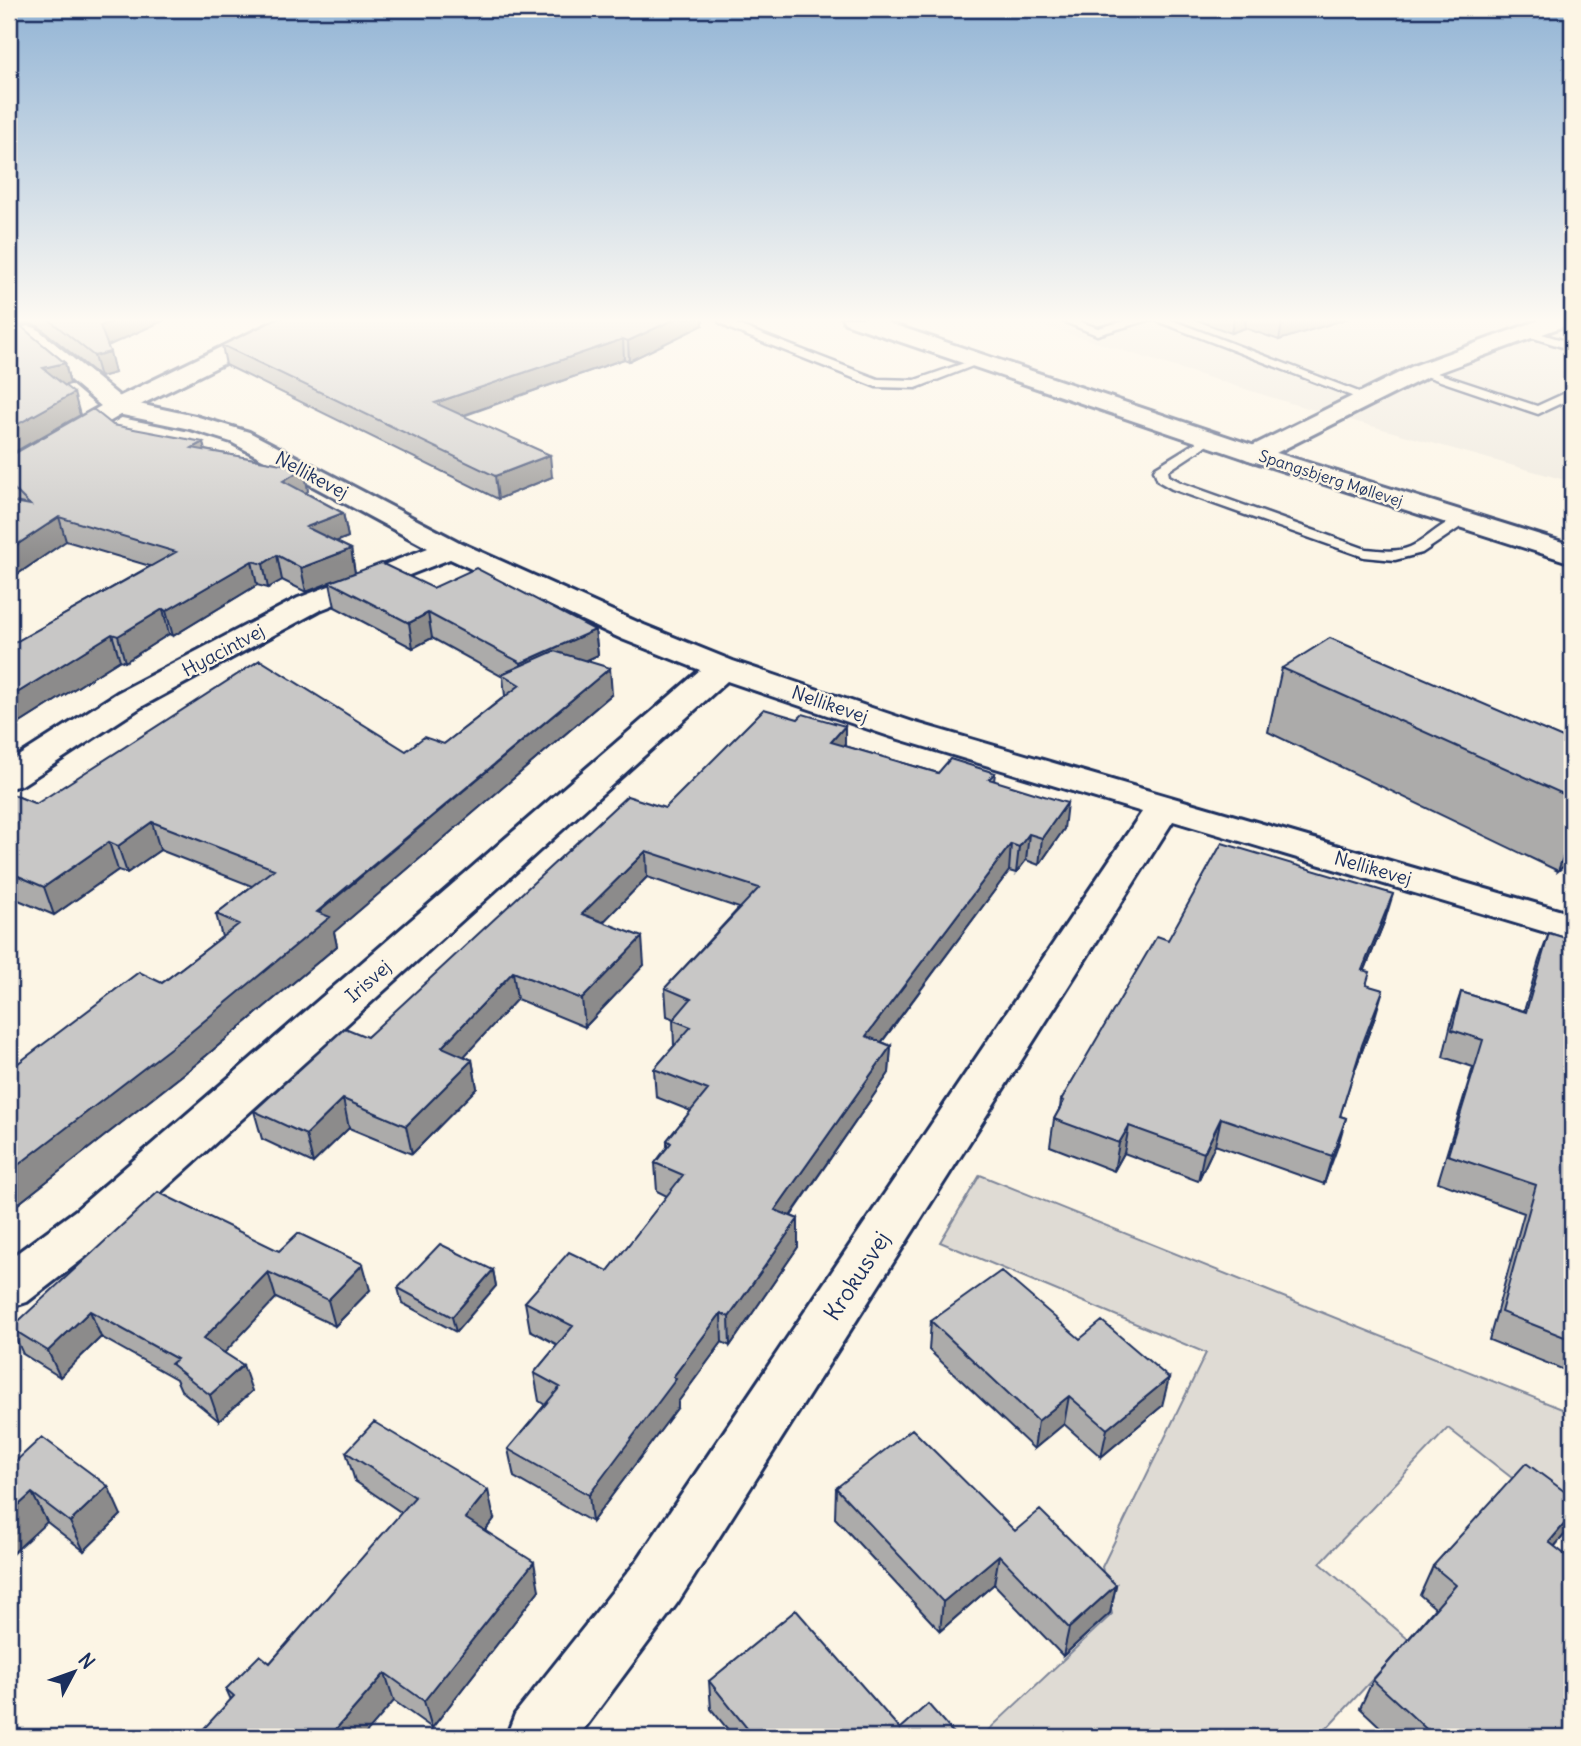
<svg xmlns="http://www.w3.org/2000/svg" width="1581" height="1746" font-family="Delius,sans-serif">
	<style>
		.built { fill: #ece7dc }
		.green { fill: #dfdbd4; stroke: #7d8599; stroke-width: 2 }
		.lines { fill: none; stroke-linecap: round; stroke-linejoin: round }
		.lane-casing { stroke: #1b2f5e; stroke-width: 5 }
		.street-casing { stroke: #1b2f5e; stroke-width: 6 }
		.secondary-casing { stroke: #1b2f5e; stroke-width: 6 }
		.lane { fill: #fcf5e5; fill-rule: evenodd }
		.street { fill: #fcf5e5; fill-rule: evenodd }
		.secondary { fill: #fcf5e5; fill-rule: evenodd }
		.wall { fill: #acabaa; stroke: #1b2f5e; stroke-width: 2 }
		.shaded-wall { fill: #8c8b8b; stroke: #1b2f5e; stroke-width: 2 }
		.building { fill: #c8c7c6; stroke: #1b2f5e; stroke-width: 2 }
		.labels { text-anchor: middle; stroke-width: 5; stroke-linejoin: round; paint-order: stroke }
		.far-street-label { font-size: 16px; fill: #1b2f5e; stroke: #fcf5e5 }
		.street-label { font-size: 19px; fill: #1b2f5e; stroke: #fcf5e5 }
		.near-street-label { font-size: 23px; fill: #1b2f5e; stroke: #fcf5e5 }
	</style>
	<rect width="100%" height="100%" fill="#fcf5e5"/>
	<filter id="ink" filterUnits="userSpaceOnUse"><feTurbulence type="fractalNoise" baseFrequency=".0143" numOctaves="2"/><feDisplacementMap in="SourceGraphic" scale="14" xChannelSelector="R" yChannelSelector="G"/><feConvolveMatrix kernelMatrix="1 2 1 2 8 2 1 2 1" color-interpolation-filters="sRGB"/></filter>
	<g filter="url(#ink)">
		<path class="built" d="M1019,318H1572V482L1293,404Z"/>
		<path class="green" d="M980,1175L1572,1413V1525L1448,1428L1320,1563L1409,1640L1319,1737H981L1112,1614L1102,1567L1206,1353L940,1242Z"/>
		<g class="lines">
			<defs>
				<path id="lane" d="M719,318H734L732,321L738,325L878,379L915,380L973,360L983,362L916,388L876,387L730,329L719,322Z
					M1055,318H1069L1098,328L1136,318H1166L1372,397L1362,400L1152,319L1097,335Z
					M1525,329L1572,343V350L1521,334L1519,332Z
					M1417,369H1425L1537,406L1572,390V398L1538,414L1417,373Z
					M1208,435L1212,436V442L1168,471L1169,476L1182,483L1366,549C1381,550 1396,553 1410,547C1428,540 1450,513 1469,517L1471,520L1422,553L1395,560L1364,557L1172,489L1158,481L1154,470L1156,467Z"/>
				<path id="street" d="M1545,318H1572V323L1429,376L1264,459L1255,462L1246,459L1242,454L1246,449L1413,366Z
					M28,326L36,328L125,401L195,416L249,432L461,543L644,625L733,661L916,723L1572,914V940L1173,821L678,1602L578,1737H506L515,1714L636,1562L1142,812L892,737L727,681L110,1238L27,1302L9,1308V1259L76,1210L700,670L622,639L450,559L320,610L141,707L22,785L9,788V762L117,693L298,598L428,548L231,442L190,429L108,412L20,338L17,333L20,328Z"/>
				<path id="secondary" d="M281,318H309L306,323L126,412L18,475L9,477V458L108,402Z
					M842,318H874L1264,449L1572,545V563L1246,459L845,323Z"/>
			</defs>
			<use href="#lane" class="lane-casing"/>
			<use href="#street" class="street-casing"/>
			<use href="#secondary" class="secondary-casing"/>
			<use href="#lane" class="lane"/>
			<use href="#street" class="street"/>
			<use href="#secondary" class="secondary"/>
		</g>
		<path class="wall" d="M9,318H169L107,346L115,373L100,377L38,326L27,323L20,326L65,363L70,384L64,385L80,415Z
			M279,318H703V325L629,361L624,359L463,416L552,477L498,499L226,365L222,345Z
			M1192,318H1349L1279,340L1245,328L1231,333Z
			M113,425L205,450L304,468L308,491L306,493L343,513L348,537L336,542L351,549L355,573L433,588L595,630L598,655L586,661L612,694L334,932L337,946L195,1065L9,1211V1070L162,983L222,937L216,914L252,886L160,850L127,873L118,870L54,915L9,896V793L36,804L406,751L444,744L505,696L503,677L432,638L413,648L335,607L330,583L306,592L282,580L268,588L257,585L173,636L169,634L125,662L120,660L9,730V641L14,643L150,566L66,541L9,501V455Z
			M1282,668L1572,742V859L1558,871L1268,732Z
			M798,719L845,726V746L938,773H995L994,781L1064,829L1039,865L1026,860L1016,873L1009,871L882,1042L891,1046L889,1073L791,1216L798,1219V1247L730,1346L722,1342L678,1402V1407L592,1522L514,1477L508,1449L545,1405L539,1401L534,1373L558,1345L530,1330L525,1302L608,1271L667,1196L657,1191L655,1163L667,1147V1140L691,1111L656,1097L654,1069L674,1046L673,1020L674,1019L667,1016L665,988L739,908L647,877L603,922L644,965L585,1027L517,999L464,1056L472,1060L477,1088L412,1154L349,1128L313,1163L262,1139L254,1111L367,1037L665,808Z
			M1385,920L1365,970L1367,985L1375,1017L1354,1072L1340,1116L1346,1118L1324,1184L1215,1145L1198,1181L1124,1153L1114,1171L1050,1146L1054,1119L1060,1108L1061,1100L1168,940Z
			M1549,933L1572,940V1373L1489,1340L1524,1213L1438,1182L1473,1067L1443,1057L1452,1019L1461,992L1524,1011L1539,960Z
			M279,1251L370,1290L335,1326L276,1298L224,1352L252,1391L219,1421L181,1390L176,1379L101,1337L60,1377L23,1354L11,1328Z
			M493,1270L496,1286L456,1332L402,1303L398,1288Z
			M931,1321L1080,1339L1162,1406L1101,1457L1064,1424L1034,1449L929,1350Z
			M346,1452L494,1519L485,1531L539,1590L432,1728L394,1701L231,1700L226,1689L270,1663L402,1513L355,1481Z
			M15,1462L121,1515L84,1551L47,1522Z
			M836,1488L1015,1531L1116,1585L1110,1613L1063,1656L994,1584L940,1631L835,1518Z
			M1572,1497V1521L1566,1533L1554,1547L1572,1560V1732L1568,1737H1391L1360,1708L1373,1680L1435,1608L1420,1595L1433,1566Z
			M709,1681L900,1729L957,1737H734L711,1709Z"/>
		<path class="shaded-wall" d="M10,318H26L27,323L18,327Z
			M120,318H169L105,347L100,326Z
			M677,318H703V325L629,361L628,341Z
			M1234,318H1246L1245,328L1231,333Z
			M1283,318H1349L1279,340Z
			M623,339L624,359L438,424L435,403Z
			M110,352L115,373L100,377L94,356Z
			M65,363L70,384L49,389L43,368Z
			M74,393L80,415L9,455V429Z
			M203,442L208,464L192,448Z
			M550,455L552,477L498,499L495,476Z
			M304,468L308,491L288,504L283,481Z
			M343,513L348,537L311,551L306,527Z
			M59,517L66,541L9,580V550Z
			M351,549L355,573L306,592L301,568Z
			M277,555L282,580L268,588L263,564Z
			M252,561L257,585L173,636L166,611Z
			M163,609L169,634L125,662L118,636Z
			M428,613L432,638L413,648L409,623Z
			M595,630L598,655L524,689L521,663Z
			M112,634L120,660L9,730V698Z
			M610,668L612,694L334,932L337,946L195,1065L9,1211V1172Z
			M845,726V751L831,742Z
			M1067,803L1064,829L1039,865L1042,838Z
			M152,822L160,850L127,873L118,846Z
			M1572,831V859L1558,871Z
			M1029,834L1026,860L1016,873L1019,847Z
			M109,842L118,870L54,915L44,887Z
			M1011,844L1009,871L865,1064L866,1036Z
			M646,851L647,877L585,941L582,914Z
			M1393,894L1385,920L1354,996L1362,970Z
			M642,937L644,965L585,1027L582,999Z
			M513,972L517,999L447,1075L442,1047Z
			M1383,990L1375,1017L1354,1072L1362,1045Z
			M891,1046L889,1073L775,1238V1210Z
			M472,1060L477,1088L412,1154L406,1126Z
			M343,1099L349,1128L313,1163L306,1135Z
			M1221,1118L1215,1145L1198,1181L1204,1153Z
			M1346,1118L1338,1146L1324,1184L1332,1156Z
			M1129,1126L1124,1153L1114,1171L1119,1143Z
			M798,1219V1247L730,1346L729,1317Z
			M363,1264L370,1290L335,1326L328,1300Z
			M493,1270L496,1286L456,1332L452,1317Z
			M268,1272L276,1298L213,1365L203,1339Z
			M90,1311L101,1337L60,1377L48,1351Z
			M721,1313L722,1342L678,1402V1407L592,1522L589,1495L673,1377Z
			M243,1365L252,1391L219,1421L210,1395Z
			M1169,1378L1162,1406L1101,1457L1107,1429Z
			M1069,1396L1064,1424L1034,1449L1038,1421Z
			M108,1486L121,1515L84,1551L70,1522Z
			M488,1490L494,1519L472,1547L465,1518Z
			M32,1493L47,1522L9,1557V1514Z
			M1572,1515V1521L1566,1533L1533,1571L1549,1542Z
			M999,1555L994,1584L940,1631L943,1602Z
			M534,1562L539,1590L432,1728L424,1701Z
			M1116,1585L1110,1613L1063,1656L1069,1628Z
			M385,1673L394,1701L363,1737H329Z
			M1572,1727V1732L1568,1737H1564Z"/>
		<path class="building" d="M9,318H11L65,363L43,368L74,393L9,429Z
			M47,318H120L100,326L110,352L94,356Z
			M279,318H677L628,341L623,339L435,403L550,455L495,476L222,345Z
			M93,409L113,425L203,442L192,448L304,468L283,481L343,513L306,527L351,549L301,568L277,555L263,564L252,561L166,611L163,609L118,636L112,634L9,698V641L14,643L176,552L59,517L9,550V501L30,505L9,484V455H12Z
			M381,563L433,588L476,568L595,630L521,663L428,613L409,623L330,582Z
			M1330,638L1572,742V798L1282,668Z
			M554,651L610,668L317,912L330,917L186,1036L9,1172V1070L139,972L162,983L239,924L216,914L274,869L152,822L118,846L109,842L44,887L9,872V793L36,804L260,660L406,751L424,737L444,744L520,685L502,674Z
			M764,709L798,719L803,714L845,726L831,742L938,773L950,759L995,773L989,779L1067,803L1042,838L1029,834L1019,847L1011,844L866,1036L891,1046L775,1210L798,1219L729,1317L721,1313L673,1377L676,1379L589,1495L508,1449L560,1387L534,1373L573,1326L525,1302L569,1252L608,1271L683,1175L655,1163L671,1143L667,1140L708,1090L654,1069L691,1027L673,1020L691,999L665,988L759,888L646,851L582,914L642,937L582,999L513,972L442,1047L472,1060L406,1126L343,1099L306,1135L254,1111L345,1028L367,1037L627,796L665,808Z
			M1222,843L1393,894L1362,970L1370,972L1366,985L1383,990L1362,1045L1340,1116L1346,1118L1332,1156L1221,1118L1204,1153L1129,1126L1119,1143L1054,1119L1064,1101L1061,1100L1157,936L1168,940Z
			M1549,933L1572,940V1340L1501,1312L1536,1185L1448,1155L1483,1040L1452,1030L1461,992L1526,1012Z
			M158,1192L279,1251L298,1233L363,1264L328,1300L268,1272L203,1339L243,1365L210,1395L171,1364L177,1359L90,1311L48,1351L11,1328Z
			M440,1244L493,1270L452,1317L398,1288Z
			M1001,1271L1080,1339L1102,1321L1169,1378L1107,1429L1069,1396L1038,1421L931,1321Z
			M374,1422L488,1490L465,1518L534,1562L424,1701L385,1673L329,1737H196L234,1696L226,1689L260,1655L270,1663L415,1497L346,1452Z
			M912,1429L1015,1531L1040,1510L1116,1585L1069,1628L999,1555L943,1602L836,1488Z
			M42,1437L108,1486L70,1522L32,1493L9,1514V1457L15,1462Z
			M1526,1463L1572,1497V1515L1549,1542L1572,1560V1727L1564,1737H1435L1373,1680L1456,1585L1433,1566Z
			M796,1610L900,1729L928,1704L957,1737H754L709,1681Z"/>
	</g>
	<linearGradient id="sky" x2="0" y2="1"><stop stop-color="#92b4d5"/><stop offset="0.57" stop-color="#fefaf3"/><stop offset="1" stop-color="#fefaf3" stop-opacity="0"/></linearGradient>
	<rect width="1581" height="562" fill="url(#sky)"/>
	<g class="labels">
		<g class="far-street-label">
			<text transform="translate(1331 478) rotate(18)" y="6">Spangsbjerg Møllevej</text>
		</g>
		<g class="street-label">
			<text transform="translate(312 475) rotate(28)" y="7">Nellikevej</text>
			<text transform="translate(223 650) rotate(-28)" y="7">Hyacintvej</text>
			<text transform="translate(830 704) rotate(19)" y="7">Nellikevej</text>
			<text transform="translate(1373 868) rotate(16)" y="7">Nellikevej</text>
			<text transform="translate(368 981) rotate(-41)" y="7">Irisvej</text>
		</g>
		<g class="near-street-label">
			<text transform="translate(857 1276) rotate(-57)" y="8">Krokusvej</text>
		</g>
	</g>
	<rect width="1581" height="1746" fill="none" stroke="#fcf5e5" stroke-width="35"/>
	<rect x="18" y="18" width="1546" height="1711" fill="none" stroke="#1b2f5e" stroke-width="2.5" filter="url(#ink)"/>
	<g transform="translate(74 1672) rotate(49)" stroke="#fcf5e5" stroke-width="5" paint-order="stroke">
	<path d="M0-5L12 26L0 18L-12 26Z" fill="#1b2f5e"/>
	<text y="-10" font-size="19" font-weight="bold" text-anchor="middle" fill="#1b2f5e">N</text>
	</g>
</svg>
